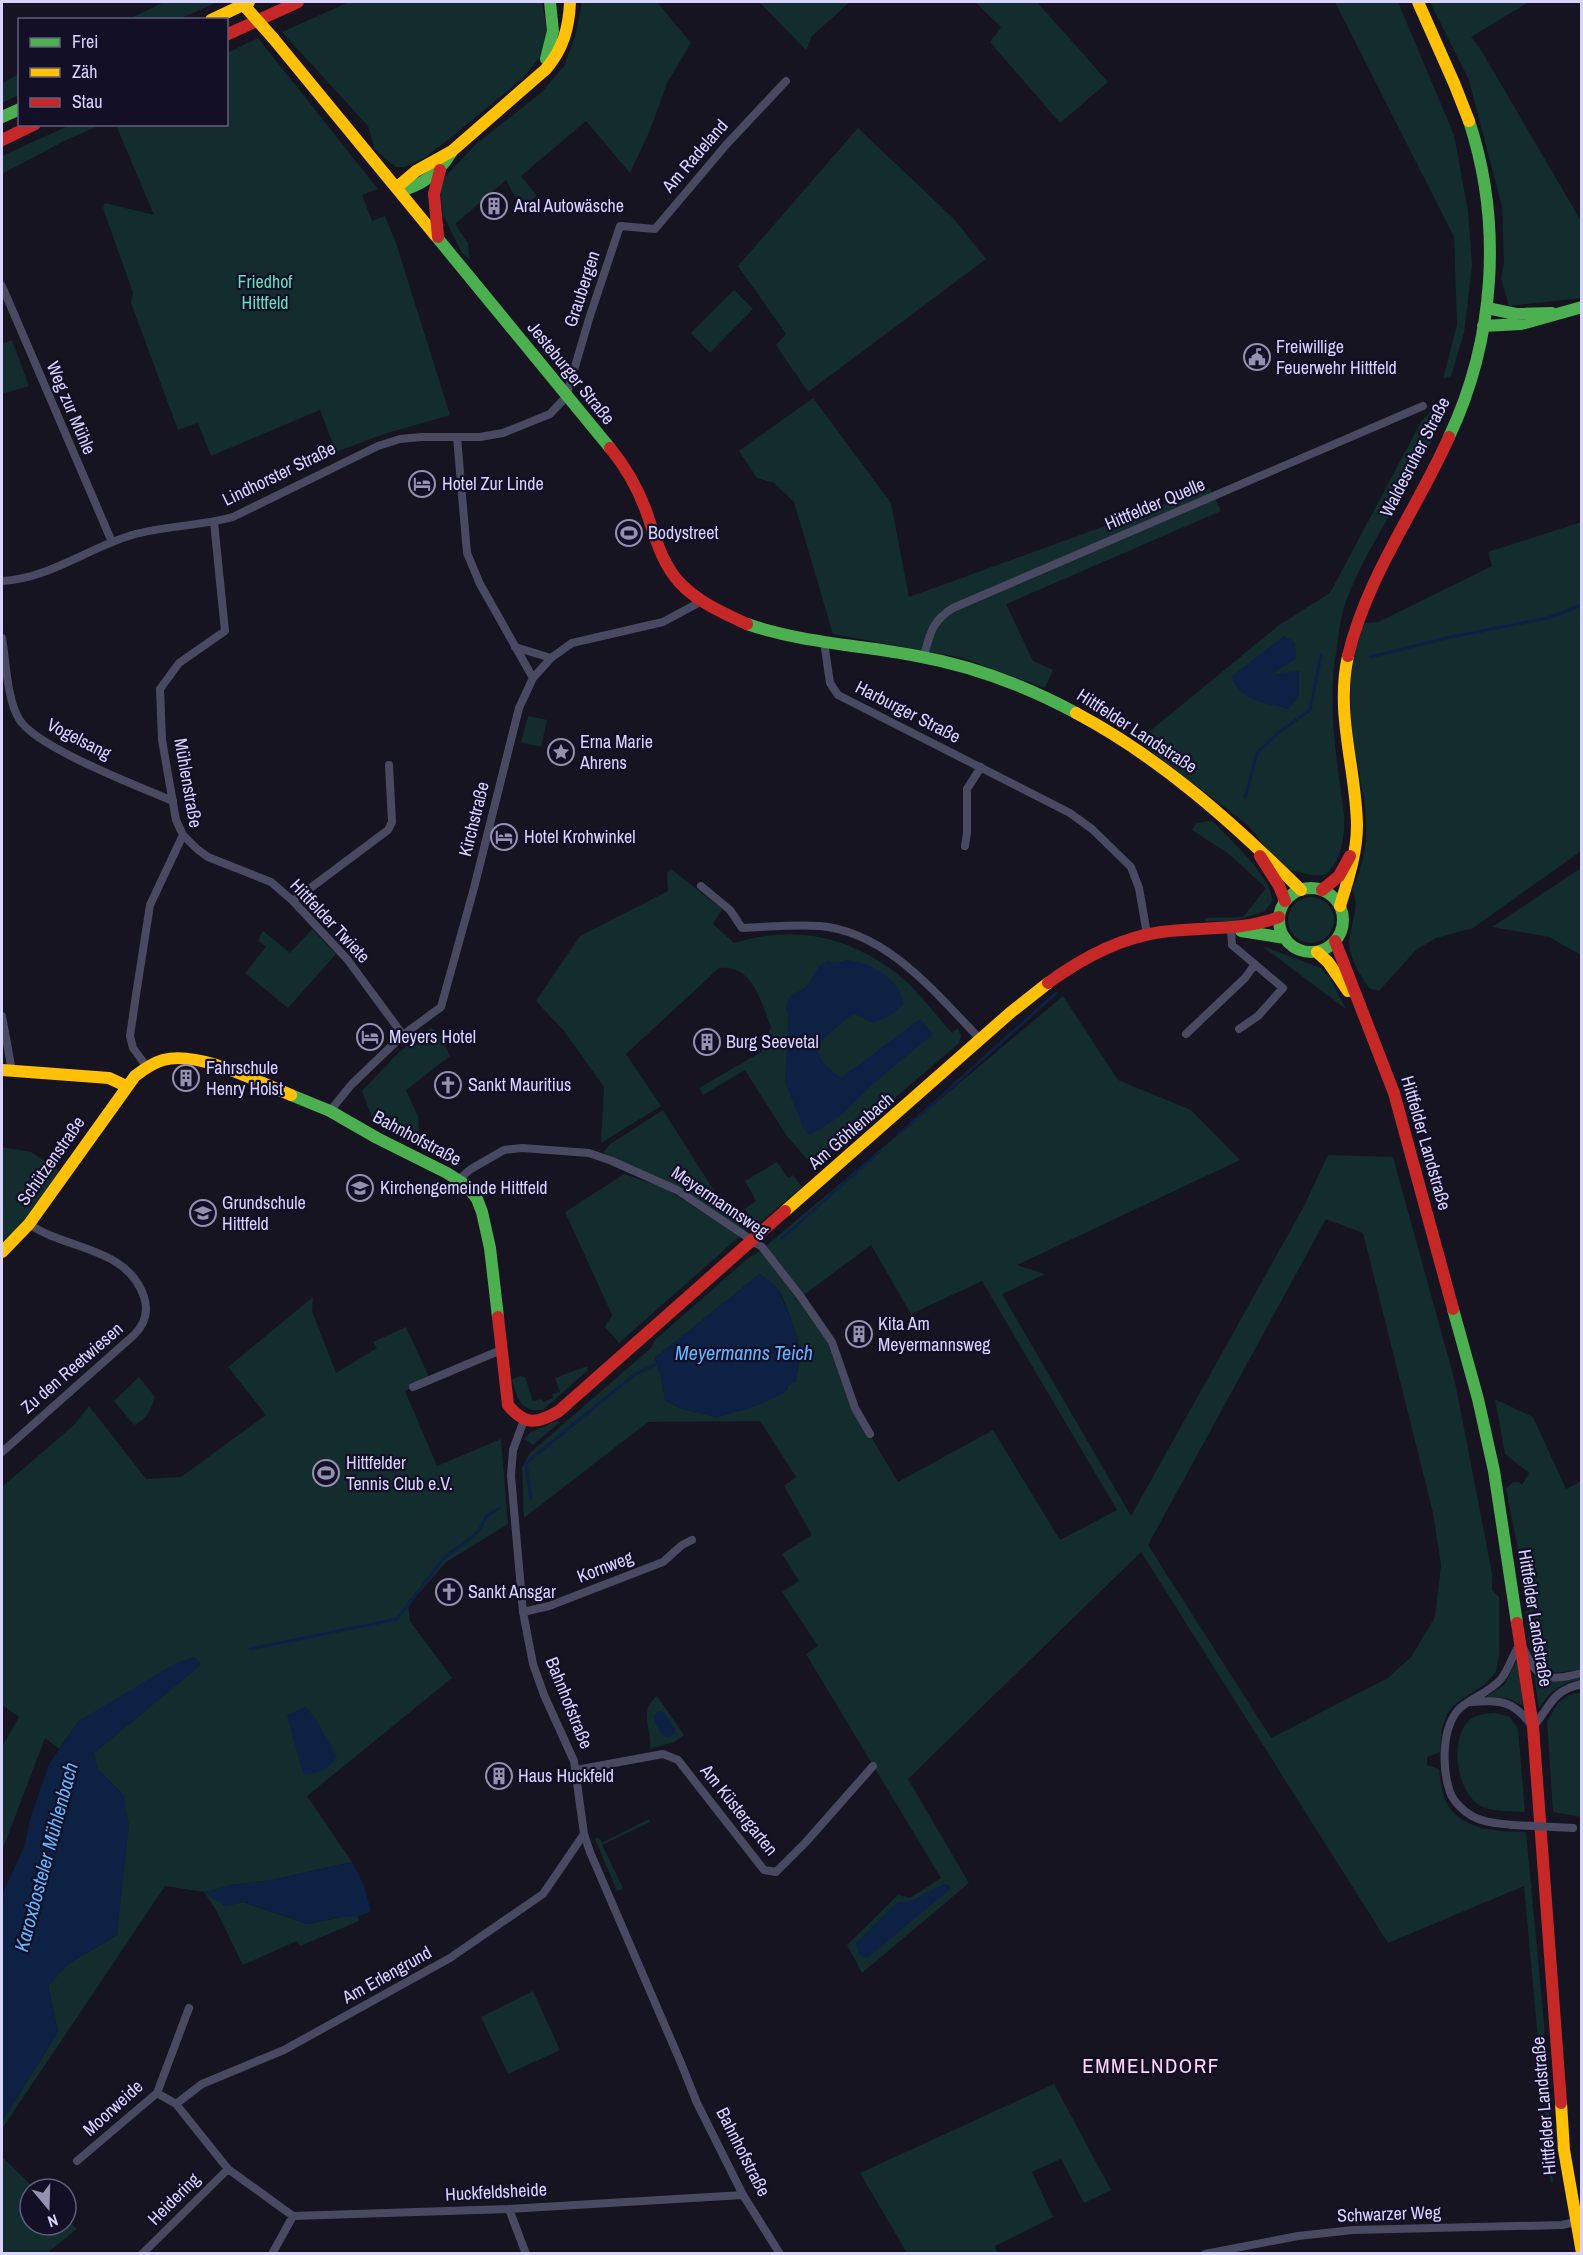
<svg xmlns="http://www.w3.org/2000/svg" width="1583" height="2255" font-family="'Archivo Narrow',sans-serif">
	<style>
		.green { fill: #132c2d; fill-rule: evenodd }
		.water { fill: #0d2144 }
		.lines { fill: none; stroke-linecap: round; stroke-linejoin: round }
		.stream { stroke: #0d2144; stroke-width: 3 }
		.street { stroke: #4a4962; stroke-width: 8 }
		.fast { stroke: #4caf50; stroke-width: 12 }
		.slow { stroke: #ffc107; stroke-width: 12 }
		.jam { stroke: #c62828; stroke-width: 12 }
		.street-bridge { stroke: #4a4962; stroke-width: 8 }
		.slow-bridge { stroke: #ffc107; stroke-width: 12 }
		.labels { text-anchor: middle; stroke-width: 4.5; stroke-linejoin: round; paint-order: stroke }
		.street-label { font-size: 18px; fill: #d9d4ff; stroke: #130f26 }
		.poi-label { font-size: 18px; fill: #d9d4ff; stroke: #130f26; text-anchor: start }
		.park-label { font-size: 18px; fill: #5fe0c0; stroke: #130f26 }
		.water-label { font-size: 20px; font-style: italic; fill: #62b6ff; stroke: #130f26 }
		.quarter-label { font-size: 21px; letter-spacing: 1.5px; fill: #ffd6f0; stroke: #130f26 }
	</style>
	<rect width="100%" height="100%" fill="#161421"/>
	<path class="green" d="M164,2H218L179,19H129Z
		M349,2H542L548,36L540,57L523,78L449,139L424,158L405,167H396L375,150L368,126L282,32Z
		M582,2H657L691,43L667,83L650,130L630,173L586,121L521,176L537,196L530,201L534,206L524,213L506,180L455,224L468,243L470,260L462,253L443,215L440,188L445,177L475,145L542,92L564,66L576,33Z
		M759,2H850L812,36L806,50Z
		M975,2H1037L1108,82L1060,123L990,42L1001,27Z
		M1335,2H1398L1454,135L1468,211L1472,265L1464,333L1451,376L1443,379L1457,325L1454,237Z
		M1430,2H1529L1471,37L1481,50L1581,221V298L1509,306L1501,278L1504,263L1502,207L1469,80Z
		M258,38L378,189L362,195L372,221L385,216L396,243L450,415L384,434L336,452L320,410L211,456L198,423L178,430L131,303L133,293L103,208L105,203L154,215L116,125L226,124L227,53Z
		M19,74V95L2,103V83Z
		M70,125H101L66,140L2,174V156Z
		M858,128L955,220L986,259L808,392L776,345L786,334L738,266Z
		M734,290L753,309L710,353L691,333Z
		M12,340L29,386L2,394V344Z
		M813,398L891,503L909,597L1210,488L1221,511L1006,604L1033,661L1053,670L1045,688L963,658L833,634L794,502L774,483L757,478L739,451Z
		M1430,412L1441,420C1414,485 1367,541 1344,607C1340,620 1339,634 1337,647C1326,707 1337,756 1344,816C1345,835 1342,861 1326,874C1311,878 1302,871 1287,870L1266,848L1249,826L1138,741L1279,625L1330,593L1421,422Z
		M1581,522V851L1473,928L1436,938L1416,950L1379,991L1369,988C1361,976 1353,964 1350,950C1346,930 1362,910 1352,889C1381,830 1358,787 1352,727C1350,710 1350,680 1353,663C1355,650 1360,636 1364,623L1378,622L1492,566L1488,552Z
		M528,716L547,720L541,747L521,742Z
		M1212,821C1229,838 1273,878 1272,901L1265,911L1235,921H1205V918L1243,917L1266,888L1229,854L1192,830L1196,823Z
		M1581,868V955L1549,937L1492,927Z
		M671,869L722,909L713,924L734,943C790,926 840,934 888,967C913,983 932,1011 952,1033L958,1028L961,1036L959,1043L814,1167L786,1135L745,1070L703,1095L699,1088L761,1052L771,1027C761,1002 753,964 719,968L626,1054L661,1106L601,1143L604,1087L564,1031L536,1001L580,936L668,891L667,873Z
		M1288 920a23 23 0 1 1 46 0a23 23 0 1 1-46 0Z
		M312,929L336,954L288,1008L245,973L266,947L258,941L263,931L290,953Z
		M1262,946L1321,968L1330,978L1346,1009Z
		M1063,996L1118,1080L1191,1110L1240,1160L1017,1265L1045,1274L1002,1294L1131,1516L1303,1208L1328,1155L1393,1157L1455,1382L1492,1573V1590L1499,1597V1654L1496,1672L1484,1685L1455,1704L1447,1714L1442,1728L1440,1752L1427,1757V1765L1439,1769C1440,1778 1441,1788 1444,1797C1457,1831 1496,1831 1526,1832L1544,2023L1553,2183H1551L1524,1886L1388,1943L1141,1552L908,1779L969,1883L862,1973L847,1945L898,1895L910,1898L941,1878L806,1654L818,1646L782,1592L799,1581L782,1554L812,1535L784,1486L796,1477L760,1421L648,1422L524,1518L522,1467L530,1453L652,1347L655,1340L747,1259L760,1251ZM1326,1219L1363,1233L1433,1513L1441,1565L1435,1617L1411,1657L1388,1678L1271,1738L1148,1545ZM871,1245L911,1314L982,1281L1117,1510L1060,1540L993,1430L898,1482L859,1417L832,1342L801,1297ZM760,1274C767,1281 775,1285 781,1294C786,1304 800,1342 800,1353C801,1363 796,1371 796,1381L788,1385L787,1390L783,1393L753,1407L717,1417L679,1408L665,1400L661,1377L655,1358Z
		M431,1028L439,1033L450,1056L406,1090L418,1117L420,1147L374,1123L362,1091L399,1052Z
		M663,1110L726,1210L733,1206L748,1229L744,1232L668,1182L603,1153L610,1144Z
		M2,1147L31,1152L60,1171L24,1220L2,1244Z
		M777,1162L788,1178L793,1175L802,1187L756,1226L745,1209L756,1201L745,1181Z
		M624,1174L665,1188L740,1236L619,1343L605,1327L612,1315L565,1212Z
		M313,1297L312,1311L336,1373L377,1348L373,1342L406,1327L430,1379L405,1391L437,1466L501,1439L508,1524L446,1562L408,1606L410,1621L452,1678L307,1796L352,1862L272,1880L231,1885L225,1906L243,1902L308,1924L342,1917H358L359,1921L300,1946L297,1941L243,1965L216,1910L204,1892L165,1886L2,2129V2121L58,2032L48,1986L68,1964L117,1935L124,1796L98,1769L94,1753L201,1664L193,1657L79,1721L59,1749L45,1738L2,1851V1747L19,1717L2,1705V1487L74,1425L89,1406L146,1479L181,1477L266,1415L228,1367Z
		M587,1366L588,1370L543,1410C521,1413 516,1397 512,1379L520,1376L525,1377L533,1401L542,1399L543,1402L553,1398L552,1394L560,1392L555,1378Z
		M139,1377L155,1397C151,1410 147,1419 134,1425L114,1401Z
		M1495,1399L1533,1417L1566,1489L1581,1481V1669C1526,1682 1533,1657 1525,1612L1530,1610L1506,1489L1513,1482H1519L1522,1485L1529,1473L1505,1454Z
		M556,1421L560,1422L533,1445L524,1439L531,1432Z
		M1517,1660L1524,1706L1507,1698L1486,1697L1504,1685Z
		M1534,1675C1548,1686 1565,1681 1581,1677V1680C1562,1682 1548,1692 1539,1709Z
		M1581,1692L1582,1817H1581L1553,1812L1547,1721L1558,1703L1569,1695Z
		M657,1696L684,1735L674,1742L650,1749C652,1729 638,1711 657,1696Z
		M1495,1713L1510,1717L1518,1729L1525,1812C1511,1811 1495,1812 1483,1807C1457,1796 1450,1744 1466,1724C1472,1714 1484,1714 1495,1713Z
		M649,1819L650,1822L602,1845L623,1888L617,1891L595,1839L598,1837L602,1843Z
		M533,1991L560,2050L508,2074L481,2017Z
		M1054,2084L1111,2190L1084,2203L1061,2159L1032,2172L1053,2217L995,2246L997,2253H907L860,2173Z
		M2,2157L35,2189H30V2225H66V2219L77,2229L47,2253H2Z"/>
	<path class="water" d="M1284,636L1295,642L1296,658L1272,674L1299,671V697L1288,709C1263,702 1243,702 1231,677Z
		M846,960C867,960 904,981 903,1005L893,1014L873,1023L855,1014L847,1018L819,1043C816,1061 828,1068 841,1078L920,1019L933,1034L873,1084L839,1117L810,1135L804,1129L785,1082L788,1016L786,1008L788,999L792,995L806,987L820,965L828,961L836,963Z
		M760,1274C765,1278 771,1281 775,1286C783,1294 800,1342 800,1353C801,1363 796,1371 796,1382L788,1385L787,1390L784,1393L753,1407L717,1417L679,1408L665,1400L661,1377L655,1358Z
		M194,1657L201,1665L94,1753L98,1769L124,1796L129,1825L117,1935L68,1964L48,1986L58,2032L2,2121V1895L25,1845L29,1823L49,1764L79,1721L174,1664Z
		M306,1707L317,1721L337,1757C328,1770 318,1774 303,1774L287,1715Z
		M659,1711L663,1712L675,1729V1733L669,1737H664L655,1723L654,1715Z
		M352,1862L364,1886L371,1911L358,1917H342L308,1924L244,1902L225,1906L204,1892L231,1885L272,1880Z
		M945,1884L950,1886L949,1890L872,1954L866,1958L859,1954L856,1943L898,1902C915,1904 929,1889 945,1884Z"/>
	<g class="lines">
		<path class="stream" d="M1370,657L1451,637L1548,618L1582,605
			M1245,798L1257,753L1278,733L1310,710L1321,655
			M899,1134L1056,993
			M781,1239L880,1151
			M531,1499L526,1463L634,1375L660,1362
			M250,1649L397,1619L443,1559L478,1532L487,1516L499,1508"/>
		<path class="street" d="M2,286L112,542
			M457,437L467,553L480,584L533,678
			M214,522L225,631L179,663L160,689L162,740L176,820L183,835L197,849L208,857L271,882L293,901L347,959L403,1035
			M2,581C48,579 88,548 132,535C164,526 199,526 233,517L378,446L400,439L422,437H480L503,433L550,414L566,397L589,319L620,226L655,229L726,145L786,81
			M2,638C6,662 7,699 19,719C35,747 140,787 173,801
			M824,642L830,683L838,695L1070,813L1092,829L1131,867L1139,888L1147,934
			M515,647L551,658
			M924,656C930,633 932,621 953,608L1423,406
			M965,846L967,833V789L981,767
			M701,886L730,910L742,928C768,927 794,924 820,926C888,932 937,995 981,1040
			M293,901L388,830L392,822L389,765
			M1231,929L1232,945L1283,988L1258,1016L1239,1029
			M2,1016L12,1071
			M1186,1034L1245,978L1255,964
			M147,1067L133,1048L130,1036L136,995L150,905L183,835
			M330,1111L351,1085L403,1035L441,1007L474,888L519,708L533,678L551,658L572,643L663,622L702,601
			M458,1180L471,1169L504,1150L522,1148L589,1153L612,1161L677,1190L762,1247L801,1297L832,1342L855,1408L870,1434
			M413,1387L501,1350
			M524,1420L513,1450L511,1476L523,1612L533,1664L544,1695L574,1761L584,1834L590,1852L681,2063L697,2103L743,2195L780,2254
			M2,1452L134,1335C145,1324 149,1312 144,1297C128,1247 66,1250 29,1224
			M523,1612L549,1606L663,1562L682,1545L692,1540
			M1470,1702C1502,1700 1513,1700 1533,1727C1550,1707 1552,1690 1582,1684
			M576,1770L663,1754L678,1760L764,1870L776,1872L806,1842L873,1766
			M1512,1825C1498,1823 1484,1823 1472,1816C1463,1811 1453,1801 1450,1792C1442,1769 1441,1727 1460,1708C1473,1697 1490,1692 1501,1679C1510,1668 1512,1654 1521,1643C1537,1679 1543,1683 1582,1673
			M157,2093L176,2104L228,2169L293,2216
			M176,2104L202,2084L284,2050L450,1958L543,1894L584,1834
			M77,2161L157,2093L189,2008
			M509,2209L526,2254
			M293,2216L509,2209L743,2195
			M142,2254L228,2169
			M272,2254L293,2216
			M1205,2254L1298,2236L1353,2230L1562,2225L1575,2222"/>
		<path class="fast" d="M546,59L553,31L550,2
			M2,117L20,109
			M400,191C423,185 439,173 451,153
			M435,235L610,448
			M1487,308L1516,314L1552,313
			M1483,326L1521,324L1582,307
			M1449,437C1495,339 1503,224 1469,121
			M747,624C802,643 860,645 917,656C973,666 1026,686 1076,713
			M1279 920a32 32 0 1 1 64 0a32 32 0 1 1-64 0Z
			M1241,931L1285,938
			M291,1095L330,1111L377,1138L447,1173L467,1186L477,1199L482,1212L490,1248L498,1317
			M1453,1309L1478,1399L1494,1471L1517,1623"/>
		<path class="slow" d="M1418,2L1454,83L1469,121
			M211,20L249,2
			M273,38L435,235
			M397,187L416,171L452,151L546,69C563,49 569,28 570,2
			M1076,713C1161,758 1233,823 1301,890
			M1340,906C1348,880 1357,853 1357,825C1356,768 1335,714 1348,656
			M1317,952L1328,962L1348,991
			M2,1070L109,1078L126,1086
			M785,1211L1010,1013L1048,983
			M2,1252L29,1224L135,1076C144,1069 153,1063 163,1060C199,1050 258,1082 291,1095
			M1561,2103L1564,2150L1582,2253"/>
		<path class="jam" d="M226,35L298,2
			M2,140L35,124
			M438,237L434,194L440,170
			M610,448C625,466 636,485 645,508C654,533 661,563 680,583C698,602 723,613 747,624
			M1348,656C1367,576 1416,511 1449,437
			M1260,856L1279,886L1285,901
			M1322,890L1339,876L1350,856
			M1335,941L1394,1093L1453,1309
			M1048,983C1082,958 1119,938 1161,932C1201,926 1240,932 1279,917
			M498,1317L508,1405C525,1426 537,1424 559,1411L785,1211
			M1517,1623L1533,1727L1561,2103"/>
		<path class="street-bridge" d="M1512,1825L1573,1828"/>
		<path class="slow-bridge" d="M241,2L273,38"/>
	</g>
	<defs>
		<symbol id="building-ring" viewBox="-11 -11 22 22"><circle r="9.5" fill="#130f26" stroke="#9591b1" stroke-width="1.5"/><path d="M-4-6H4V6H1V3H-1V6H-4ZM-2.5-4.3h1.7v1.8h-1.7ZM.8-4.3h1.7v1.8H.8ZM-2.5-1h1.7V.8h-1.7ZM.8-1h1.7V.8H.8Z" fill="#9591b1"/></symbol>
		<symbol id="civic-ring" viewBox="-11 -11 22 22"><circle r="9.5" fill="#130f26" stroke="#9591b1" stroke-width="1.5"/><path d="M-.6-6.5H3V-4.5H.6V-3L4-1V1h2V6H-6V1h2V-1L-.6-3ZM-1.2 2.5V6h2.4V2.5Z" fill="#9591b1"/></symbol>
		<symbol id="hotel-ring" viewBox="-11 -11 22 22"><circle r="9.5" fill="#130f26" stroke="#9591b1" stroke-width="1.5"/><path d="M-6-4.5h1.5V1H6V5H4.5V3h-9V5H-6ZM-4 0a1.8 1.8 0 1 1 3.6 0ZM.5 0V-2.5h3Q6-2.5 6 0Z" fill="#9591b1"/></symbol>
		<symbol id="stadium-ring" viewBox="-11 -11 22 22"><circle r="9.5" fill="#130f26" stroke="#9591b1" stroke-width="1.5"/><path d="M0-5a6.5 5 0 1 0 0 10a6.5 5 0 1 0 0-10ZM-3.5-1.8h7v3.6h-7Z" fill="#9591b1"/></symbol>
		<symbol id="sight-ring" viewBox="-11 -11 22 22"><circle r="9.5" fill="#130f26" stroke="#9591b1" stroke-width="1.5"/><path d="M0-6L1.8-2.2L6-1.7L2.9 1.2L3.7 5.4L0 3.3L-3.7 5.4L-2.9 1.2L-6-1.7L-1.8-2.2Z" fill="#9591b1"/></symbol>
		<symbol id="church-ring" viewBox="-11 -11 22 22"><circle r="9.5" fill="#130f26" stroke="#9591b1" stroke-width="1.5"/><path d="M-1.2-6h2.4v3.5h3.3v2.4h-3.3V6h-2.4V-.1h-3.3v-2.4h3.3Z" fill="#9591b1"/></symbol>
		<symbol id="school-ring" viewBox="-11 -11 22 22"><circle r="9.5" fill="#130f26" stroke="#9591b1" stroke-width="1.5"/><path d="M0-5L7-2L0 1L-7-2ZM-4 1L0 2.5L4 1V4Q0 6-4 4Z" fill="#9591b1"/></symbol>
	</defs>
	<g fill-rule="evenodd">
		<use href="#building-ring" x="479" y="191" width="30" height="30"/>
		<use href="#civic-ring" x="1242" y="342" width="30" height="30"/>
		<use href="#hotel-ring" x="407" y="469" width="30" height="30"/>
		<use href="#stadium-ring" x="614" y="518" width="30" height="30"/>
		<use href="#sight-ring" x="546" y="737" width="30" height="30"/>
		<use href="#hotel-ring" x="489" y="822" width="30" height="30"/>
		<use href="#hotel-ring" x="355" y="1022" width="30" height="30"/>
		<use href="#building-ring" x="692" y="1027" width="30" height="30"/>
		<use href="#building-ring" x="171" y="1063" width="30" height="30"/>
		<use href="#church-ring" x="433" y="1070" width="30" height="30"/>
		<use href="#school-ring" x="345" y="1173" width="30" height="30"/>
		<use href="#school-ring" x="188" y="1198" width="30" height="30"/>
		<use href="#building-ring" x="844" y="1319" width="30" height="30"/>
		<use href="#stadium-ring" x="311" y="1458" width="30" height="30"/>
		<use href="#church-ring" x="434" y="1577" width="30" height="30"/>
		<use href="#building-ring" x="484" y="1761" width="30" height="30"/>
	</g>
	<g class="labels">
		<g class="street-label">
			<text transform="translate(695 156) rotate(-49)" y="6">Am Radeland</text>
			<text transform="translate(582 289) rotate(-72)" y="6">Graubergen</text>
			<text transform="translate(571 373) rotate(51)" y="6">Jesteburger Straße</text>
			<text transform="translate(71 408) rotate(67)" y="6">Weg zur Mühle</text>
			<text transform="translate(1415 457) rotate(-63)" y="6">Waldesruher Straße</text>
			<text transform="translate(279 474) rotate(-26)" y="6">Lindhorster Straße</text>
			<text transform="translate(1155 504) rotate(-23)" y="6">Hittfelder Quelle</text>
			<text transform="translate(908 712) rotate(27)" y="6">Harburger Straße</text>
			<text transform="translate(1137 731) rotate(33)" y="6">Hittfelder Landstraße</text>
			<text transform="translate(79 739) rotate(27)" y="6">Vogelsang</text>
			<text transform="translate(188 783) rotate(80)" y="6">Mühlenstraße</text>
			<text transform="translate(474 819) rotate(-76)" y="6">Kirchstraße</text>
			<text transform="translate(330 921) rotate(47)" y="6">Hittfelder Twiete</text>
			<text transform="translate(851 1131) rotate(-41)" y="6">Am Göhlenbach</text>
			<text transform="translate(417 1138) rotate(28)" y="6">Bahnhofstraße</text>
			<text transform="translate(1426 1143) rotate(74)" y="6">Hittfelder Landstraße</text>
			<text transform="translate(51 1161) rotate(-55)" y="6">Schützenstraße</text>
			<text transform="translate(720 1202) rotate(34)" y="6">Meyermannsweg</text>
			<text transform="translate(72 1368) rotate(-41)" y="6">Zu den Reetwiesen</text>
			<text transform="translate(605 1567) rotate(-21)" y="6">Kornweg</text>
			<text transform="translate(1535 1618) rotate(81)" y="6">Hittfelder Landstraße</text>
			<text transform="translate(569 1703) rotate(68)" y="6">Bahnhofstraße</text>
			<text transform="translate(739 1810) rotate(51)" y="6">Am Küstergarten</text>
			<text transform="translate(387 1975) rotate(-29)" y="6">Am Erlengrund</text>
			<text transform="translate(1544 2106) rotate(-95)" y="6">Hittfelder Landstraße</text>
			<text transform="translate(113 2108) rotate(-42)" y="6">Moorweide</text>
			<text transform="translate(743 2152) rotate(63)" y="6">Bahnhofstraße</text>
			<text transform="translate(496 2192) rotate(-3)" y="6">Huckfeldsheide</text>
			<text transform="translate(174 2199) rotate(-45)" y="6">Heidering</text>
			<text transform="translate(1389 2214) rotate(-2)" y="6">Schwarzer Weg</text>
		</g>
		<g class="poi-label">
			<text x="514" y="212">Aral Autowäsche</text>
			<text x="1276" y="353">Freiwillige<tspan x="1276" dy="21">Feuerwehr Hittfeld</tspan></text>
			<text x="442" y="490">Hotel Zur Linde</text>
			<text x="648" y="539">Bodystreet</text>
			<text x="580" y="748">Erna Marie<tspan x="580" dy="21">Ahrens</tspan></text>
			<text x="524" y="843">Hotel Krohwinkel</text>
			<text x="389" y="1043">Meyers Hotel</text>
			<text x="726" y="1048">Burg Seevetal</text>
			<text x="206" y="1074">Fahrschule<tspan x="206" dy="21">Henry Holst</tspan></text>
			<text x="468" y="1091">Sankt Mauritius</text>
			<text x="380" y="1194">Kirchengemeinde Hittfeld</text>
			<text x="222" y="1209">Grundschule<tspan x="222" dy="21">Hittfeld</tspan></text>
			<text x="878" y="1330">Kita Am<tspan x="878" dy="21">Meyermannsweg</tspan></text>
			<text x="346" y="1469">Hittfelder<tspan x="346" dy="21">Tennis Club e.V.</tspan></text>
			<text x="468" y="1598">Sankt Ansgar</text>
			<text x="518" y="1782">Haus Huckfeld</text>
		</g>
		<g class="park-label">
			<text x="265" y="288">Friedhof<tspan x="265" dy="21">Hittfeld</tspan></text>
		</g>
		<g class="water-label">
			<text x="744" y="1360">Meyermanns Teich</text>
			<text transform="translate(46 1857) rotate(-75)" y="7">Karoxbosteler Mühlenbach</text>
		</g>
		<g class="quarter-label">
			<text x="1151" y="2073">EMMELNDORF</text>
		</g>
	</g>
	<rect width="1583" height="2255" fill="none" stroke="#d9d4ff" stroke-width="6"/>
	<rect x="18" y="18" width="210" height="108" fill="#130f26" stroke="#625e7d" stroke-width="1.5"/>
	<rect x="30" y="38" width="30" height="9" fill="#4caf50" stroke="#625e7d" stroke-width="1.5"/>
	<text x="72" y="48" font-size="18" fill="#d9d4ff">Frei</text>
	<rect x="30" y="68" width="30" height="9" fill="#ffc107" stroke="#625e7d" stroke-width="1.5"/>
	<text x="72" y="78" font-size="18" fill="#d9d4ff">Zäh</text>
	<rect x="30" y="98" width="30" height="9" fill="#c62828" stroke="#625e7d" stroke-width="1.5"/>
	<text x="72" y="108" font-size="18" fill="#d9d4ff">Stau</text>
	<g transform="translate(48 2207) rotate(161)"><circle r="28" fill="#130f26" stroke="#625e7d" stroke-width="1.5"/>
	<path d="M0-4.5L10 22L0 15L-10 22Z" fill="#9591b1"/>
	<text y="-9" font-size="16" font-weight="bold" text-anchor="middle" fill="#d9d4ff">N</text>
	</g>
</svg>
